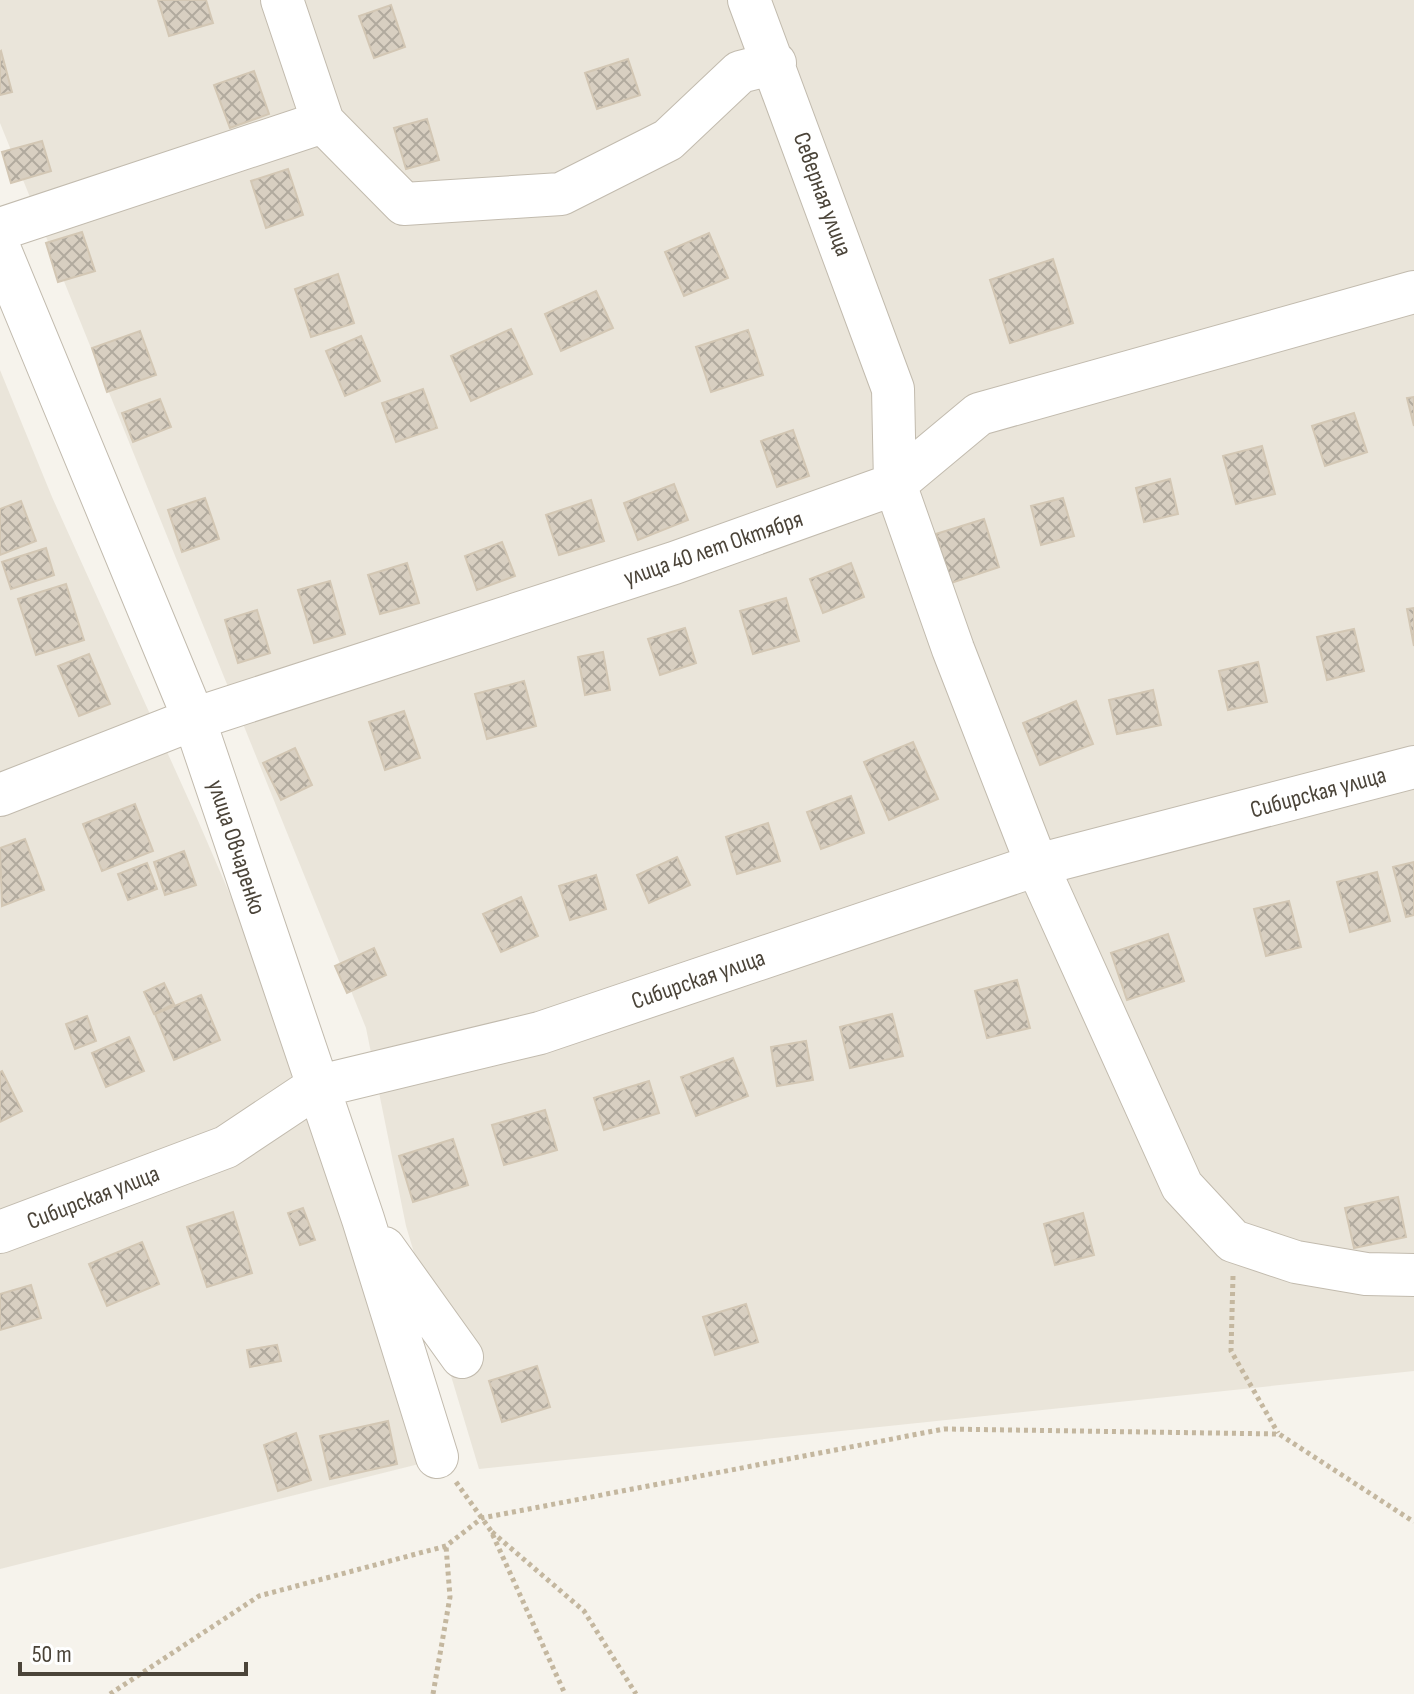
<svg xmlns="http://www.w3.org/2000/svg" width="1414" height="1694" font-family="'Sofia Sans Condensed',sans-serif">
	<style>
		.residential { fill: #eae5da }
		.building { fill: url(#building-cross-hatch); stroke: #d3c7b4; stroke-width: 2 }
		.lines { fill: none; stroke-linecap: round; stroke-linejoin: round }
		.minor-casing { stroke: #c2bbae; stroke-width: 44 }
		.path { stroke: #c4b79f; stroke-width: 5; stroke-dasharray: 4 4; stroke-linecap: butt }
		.minor { stroke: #fff; stroke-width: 42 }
		.labels { text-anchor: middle; stroke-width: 7; stroke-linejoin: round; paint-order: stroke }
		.street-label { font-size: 24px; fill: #4b4439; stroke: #fff }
	</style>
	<defs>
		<pattern id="building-cross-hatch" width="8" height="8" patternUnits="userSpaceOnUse" patternTransform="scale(2)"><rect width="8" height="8" fill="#d8cfc1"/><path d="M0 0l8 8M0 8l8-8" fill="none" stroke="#b1aa9e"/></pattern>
	</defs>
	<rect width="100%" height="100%" fill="#f6f3ec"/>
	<path class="residential" d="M0,0H1414V1371L479,1469L406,1226L366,1028L0,123Z
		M0,370L52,497L196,816L343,1156L431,1461L0,1569Z"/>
	<path class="building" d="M158,0H206L213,23L169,36Z
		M391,5L405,47L374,58L359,16Z
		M1,51L12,92L0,95V52Z
		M628,59L640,95L597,109L585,73Z
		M254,71L269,114L230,128L214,85Z
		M427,119L439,160L406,169L394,128Z
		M42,141L51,171L11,183L2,152Z
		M288,169L303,215L266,228L251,181Z
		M82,232L95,271L58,282L46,243Z
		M709,233L728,278L684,296L665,252Z
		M1053,259L1073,323L1010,343L990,280Z
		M338,274L354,323L311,337L295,289Z
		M596,291L613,328L561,351L545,314Z
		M511,329L532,374L471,401L451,356Z
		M748,330L763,375L711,392L696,347Z
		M140,331L156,375L107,392L92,348Z
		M361,336L380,381L345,396L326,351Z
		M423,389L437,428L396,442L382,403Z
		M1414,397V426L1407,398Z
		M160,399L171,427L133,442L122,413Z
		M1354,413L1367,452L1325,466L1312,426Z
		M793,430L809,476L777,487L761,441Z
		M1262,446L1275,494L1236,504L1223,456Z
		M1170,479L1178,514L1144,522L1136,488Z
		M674,484L688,520L638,540L624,503Z
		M205,498L219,539L182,552L168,510Z
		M1063,498L1074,536L1041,545L1031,506Z
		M591,500L604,541L559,555L546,515Z
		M21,501L36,541L0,555V509Z
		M984,519L999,567L951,583L936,534Z
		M502,542L515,576L477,590L465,556Z
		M46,548L54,575L11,589L2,562Z
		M407,563L419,603L380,614L368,575Z
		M851,563L864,597L823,613L810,579Z
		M330,581L345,634L314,643L298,590Z
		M66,584L84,640L36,655L18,599Z
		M786,598L799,641L753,654L740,611Z
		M1414,608V646L1407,609Z
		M257,610L270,653L238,663L225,620Z
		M685,628L696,663L660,675L648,639Z
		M1354,629L1364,671L1327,680L1317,637Z
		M603,652L610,690L585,695L578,657Z
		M89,654L110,704L79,716L58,666Z
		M1258,662L1267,702L1228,710L1219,671Z
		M524,681L536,726L487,739L475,694Z
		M1153,690L1161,725L1117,734L1109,700Z
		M1076,701L1093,744L1040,765L1023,723Z
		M404,711L420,758L385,770L369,722Z
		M913,742L938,799L889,820L864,762Z
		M295,748L312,785L281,800L263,763Z
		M851,796L864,833L821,849L807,812Z
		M135,804L153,851L102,871L83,824Z
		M768,823L780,861L737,874L726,837Z
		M25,839L44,890L2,906L0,848Z
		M184,851L196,885L165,895L154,862Z
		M677,857L690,885L649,903L637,875Z
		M1414,862V915L1406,917L1393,867Z
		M147,863L157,889L128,900L118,874Z
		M1377,872L1390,921L1350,932L1337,882Z
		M596,875L606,909L570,920L559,886Z
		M521,897L538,936L501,952L483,914Z
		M1289,901L1301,947L1266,956L1254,909Z
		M1168,934L1184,981L1127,1000L1111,953Z
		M374,948L386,975L347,993L335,966Z
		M1017,980L1030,1028L987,1038L975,991Z
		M164,983L174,1004L154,1014L144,992Z
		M201,995L220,1040L174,1060L155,1014Z
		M892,1014L903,1056L850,1068L840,1027Z
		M87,1016L96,1041L75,1049L66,1024Z
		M129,1037L144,1071L106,1087L92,1053Z
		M806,1041L813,1080L777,1086L771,1047Z
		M733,1058L748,1096L696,1116L681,1077Z
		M2,1071L22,1111L0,1122V1072Z
		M649,1081L659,1113L604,1130L594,1098Z
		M545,1110L557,1150L504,1165L492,1125Z
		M453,1139L468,1185L413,1202L399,1156Z
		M1398,1197L1406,1237L1354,1248L1345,1208Z
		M303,1208L315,1240L300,1245L288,1213Z
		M233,1212L252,1273L207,1287L187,1227Z
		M1083,1213L1094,1255L1055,1265L1044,1224Z
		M142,1242L159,1284L107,1306L89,1264Z
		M31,1285L41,1318L0,1330V1294Z
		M746,1304L758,1342L715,1355L703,1317Z
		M277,1345L281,1361L250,1367L247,1350Z
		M537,1366L550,1407L502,1422L489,1381Z
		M388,1421L397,1464L330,1479L320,1436Z
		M296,1433L311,1480L278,1491L264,1445Z"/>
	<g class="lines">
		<defs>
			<path id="minor" d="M282,0L323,122L404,204L561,194L668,140L740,72L775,63
				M749,0L893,389L895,484L953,649L1037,865L1182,1186L1233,1241L1296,1262L1366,1274L1414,1275
				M0,229L323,122
				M0,250L194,719L363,1219L437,1457
				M0,795L194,719L674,563L895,484L979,414L1414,292
				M0,1232L226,1147L316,1087L540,1033L1037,865L1414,767
				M384,1248L462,1357"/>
		</defs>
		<use href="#minor" class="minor-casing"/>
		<path class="path" d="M1233,1276L1231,1351L1278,1433
			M456,1482L491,1531L565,1694
			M492,1532L584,1611L636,1694
			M110,1694L259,1596L446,1546L482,1518L944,1429L1279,1434L1414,1522
			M433,1694L450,1597L446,1546"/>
		<use href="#minor" class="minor"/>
	</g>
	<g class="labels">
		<g class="street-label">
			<text transform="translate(823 194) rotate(70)" y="8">Северная улица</text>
			<text transform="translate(713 548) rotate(-19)" y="8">улица 40 лет Октября</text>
			<text transform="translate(1318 792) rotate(-15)" y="8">Сибирская улица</text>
			<text transform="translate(237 847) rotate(72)" y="8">улица Овчаренко</text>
			<text transform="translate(698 979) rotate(-19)" y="8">Сибирская улица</text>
			<text transform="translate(93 1197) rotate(-21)" y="8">Сибирская улица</text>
		</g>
	</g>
	<path d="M20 1662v12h226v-12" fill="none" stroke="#4b4439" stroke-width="4"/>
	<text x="32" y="1662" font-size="24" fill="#4b4439" stroke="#ffffff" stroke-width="6" paint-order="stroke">50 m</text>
</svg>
